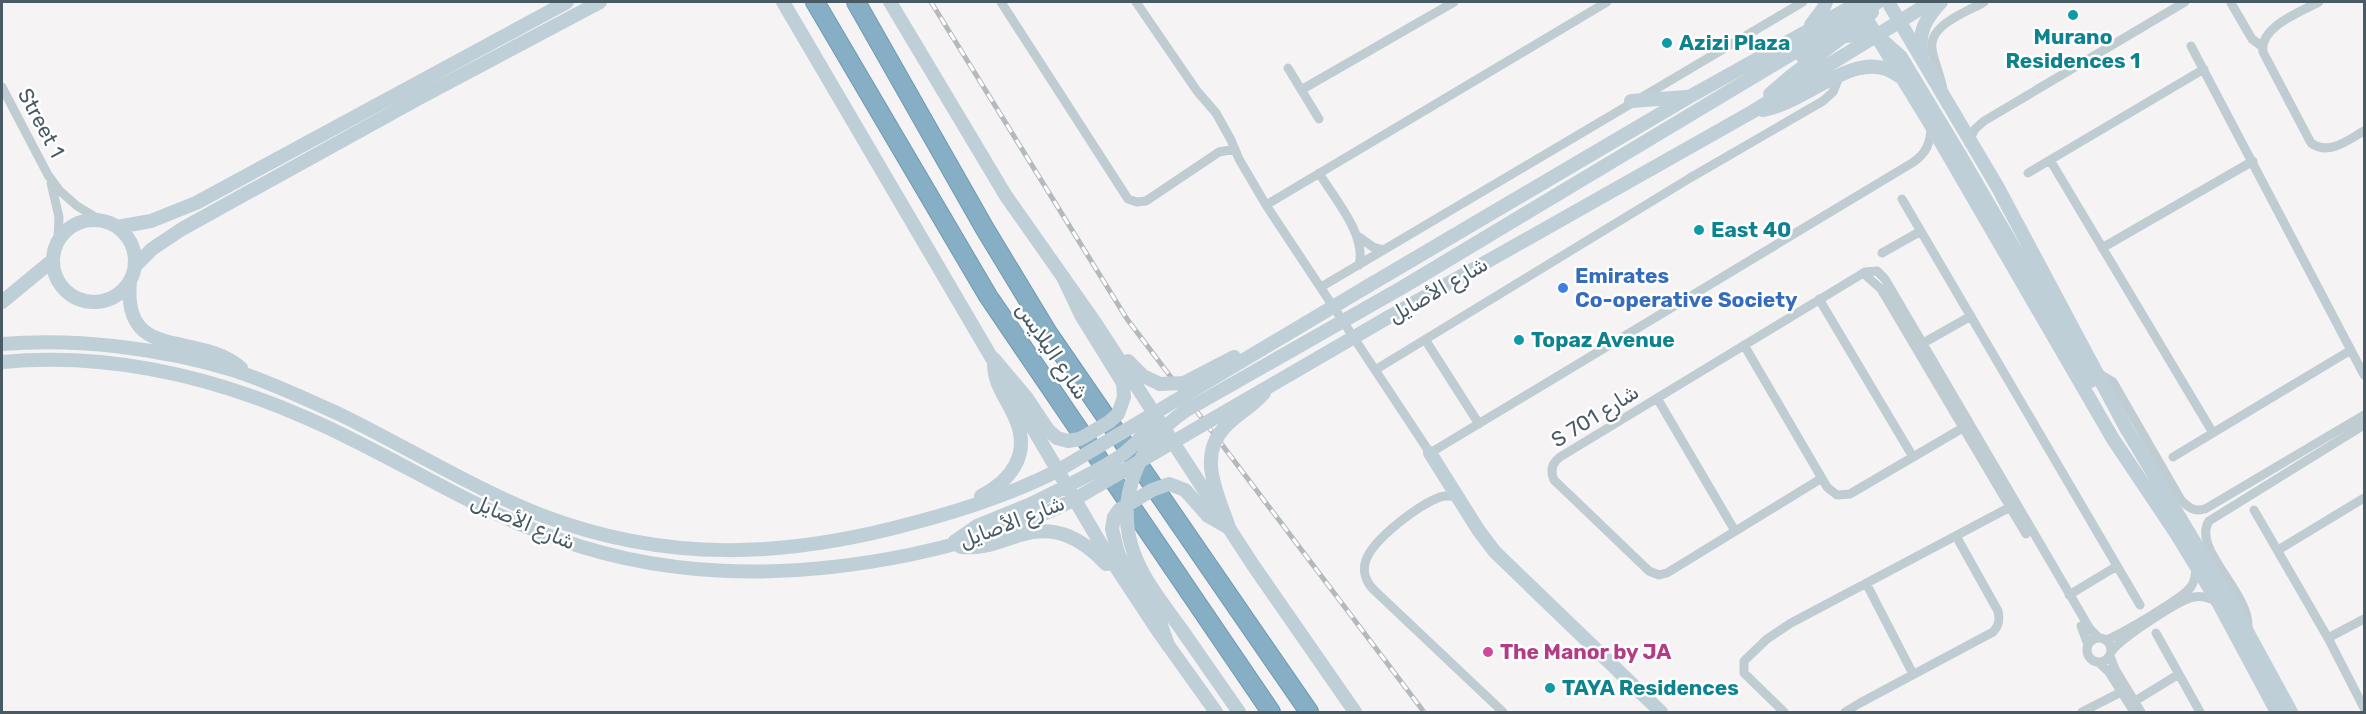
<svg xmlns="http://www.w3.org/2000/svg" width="2366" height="714" font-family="Rubik,Cairo,sans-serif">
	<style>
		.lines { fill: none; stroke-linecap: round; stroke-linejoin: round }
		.highway-casing { stroke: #709ab2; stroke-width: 20 }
		.street { stroke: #bfcdd3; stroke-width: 9 }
		.secondary { stroke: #bfcfd8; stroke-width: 14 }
		.highway { stroke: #86afc6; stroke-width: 18 }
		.rail-casing { stroke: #b4b9be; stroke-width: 5 }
		.rail { stroke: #fff; stroke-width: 3; stroke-dasharray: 9; stroke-linecap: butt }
		.secondary-bridge { stroke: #bfcfd8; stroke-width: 14 }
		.culture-dot { fill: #0f9aa8; stroke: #fff; stroke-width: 2 }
		.shop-dot { fill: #3f7fe0; stroke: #fff; stroke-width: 2 }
		.hotel-dot { fill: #d1479c; stroke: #fff; stroke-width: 2 }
		.labels { text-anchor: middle; stroke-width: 5; stroke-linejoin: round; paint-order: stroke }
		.culture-label { font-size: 21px; font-weight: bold; fill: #0d838f; stroke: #fff; text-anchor: start }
		.street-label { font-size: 21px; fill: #485a63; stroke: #fff }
		.shop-label { font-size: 21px; font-weight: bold; fill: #366cbe; stroke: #fff; text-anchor: start }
		.hotel-label { font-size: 21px; font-weight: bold; fill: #b23c85; stroke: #fff; text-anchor: start }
	</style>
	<rect width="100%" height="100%" fill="#f5f3f3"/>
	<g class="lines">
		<defs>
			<path id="highway" d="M815,2L988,296L1271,712
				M856,2L985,229L1048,333L1309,712"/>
		</defs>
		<use href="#highway" class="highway-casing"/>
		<path class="street" d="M1001,2L1128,199L1137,202L1146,201L1219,152L1235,149
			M1136,2L1197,91L1216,113L1231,140L1239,159L1266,205L1430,453L1912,163C1926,154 1931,143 1931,126
			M2319,2C2300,12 2259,27 2263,52L2311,143C2329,156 2348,140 2364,131
			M2231,3L2252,39L2263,47
			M2191,46L2364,375
			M1288,68L1319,119
			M2,87L48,175L59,190L77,206L102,221
			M1301,90L1454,2
			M1943,90C1941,76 1934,63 1932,49C1928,25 1967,12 1984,2
			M1969,140L1975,129L1984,121L2185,2
			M2050,160L2213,433
			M1319,173C1334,198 1367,235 1359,265
			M2028,173L2204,69
			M51,183L59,217L58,241
			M1902,199L2140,605
			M1266,205L1607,2
			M1359,237L1373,247L1384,250
			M2102,248L2253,161
			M1882,253L1921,231
			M1863,273L1881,289L2026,534
			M1321,287L1803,2
			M1819,299L1913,457
			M1426,341L1479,424
			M1744,345L1827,487L1837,495L1850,494L1966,426
			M1918,346L1971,316
			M1375,370L1690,178L1823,101L1833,92L1840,75
			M2096,372L2113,382L2181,500C2189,508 2194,512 2205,509L2364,415
			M1657,398L1735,531
			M2173,457L2351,350
			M1822,478L1667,573L1659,575L1649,571L1554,480C1550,471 1552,463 1560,457L1865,272L1877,271L1885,279L2090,629L2099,638
			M1458,497C1452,496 1446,495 1440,497C1419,505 1374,538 1366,560C1362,571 1366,582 1374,590L1503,712
			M2254,510L2328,638L2364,708
			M2278,550L2364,498
			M1866,583L1913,674
			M2069,595L2117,566
			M2081,626L2088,645
			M2248,629C2251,592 2191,549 2209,521L2364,425
			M2156,633L2200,712
			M2087 650a12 12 0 1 1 24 0a12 12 0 1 1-24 0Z
			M2328,638L2364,619
			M2106,640C2121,634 2180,600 2190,588C2195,582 2196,575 2196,566
			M2112,651C2120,639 2180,599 2194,597C2203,595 2210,598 2217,602
			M2110,656L2115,669L2141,712
			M2099,663L2109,672L2134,712
			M2135,701L2179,674
			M1784,712L1744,673V661L1767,639L1791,623L2014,505
			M1845,712L1860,703L1993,632C1999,626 2000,620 1998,611L1956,536
			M2082,712L2125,690"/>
		<path class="secondary" d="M783,2L1102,546L1158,631L1216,712
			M890,2L1006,196L1094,321L1253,565L1355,712
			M1856,2L1931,125L2113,439L2176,533L2218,602L2277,712
			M1888,2L1997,186L2126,428L2237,613L2291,712
			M1811,25L1823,9L1826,2
			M1922,55C1917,33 1926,18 1941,2
			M1770,94L1791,76L1866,19L1872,12
			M1631,101L1687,97
			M1763,110C1807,103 1859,44 1899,76
			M1960,155L2091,381
			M53 261a41 41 0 1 1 82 0a41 41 0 1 1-82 0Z
			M117,227L151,221L196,203L567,2
			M135,266L152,249L182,229L419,98L600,2
			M130,281C122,364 197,330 241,368
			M1368,286L1689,97L1860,2
			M2,302L53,260
			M1387,318L1752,112L1931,2
			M2,344C77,338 160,348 233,370C270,382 306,399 341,415C407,447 472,488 541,515C666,563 785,558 913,523C963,510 1012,494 1059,470
			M1128,361L1143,376L1160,384
			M2,362C108,352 212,376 309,419C387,453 458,500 537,531C658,580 784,580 909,555C966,543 1023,526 1075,499
			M1430,453L1479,531L1495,552L1661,712
			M981,496C1010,481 1031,455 1016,420C1009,401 994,386 994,364
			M954,542L977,526L1031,504L1067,486
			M961,547C982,549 1000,542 1020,535C1055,524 1082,538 1106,564
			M1184,633L1239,712"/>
		<use href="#highway" class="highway"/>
		<defs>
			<path id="rail" d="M931,2L1127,319L1424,712"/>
		</defs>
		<use href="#rail" class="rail-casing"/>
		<use href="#rail" class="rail"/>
		<path class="secondary-bridge" d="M1802,56L1843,36L1867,35L1883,41L1901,57L1960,155
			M994,359L1026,397L1048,430L1057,438L1068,441L1080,439L1109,422L1118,414L1124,397L1123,383L1081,315L1063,277
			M1160,384L1184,383L1234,357
			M1059,470L1368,286
			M1067,486C1102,467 1140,453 1154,414
			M1075,499L1387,318
			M1229,528C1219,496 1196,457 1225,427C1237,414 1252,407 1264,393
			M1184,633C1167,609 1146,584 1135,556C1113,501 1138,443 1185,411L1403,287L1878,2
			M1168,645L1160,622L1129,574L1118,553L1112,529L1114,517L1119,510L1152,490L1169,484L1185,490L1208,516L1229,528"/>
	</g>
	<g class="culture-dot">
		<circle cx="2073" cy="15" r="6"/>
		<circle cx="1667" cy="43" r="6"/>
		<circle cx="1699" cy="230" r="6"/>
		<circle cx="1519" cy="340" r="6"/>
		<circle cx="1550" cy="688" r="6"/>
	</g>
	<circle class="shop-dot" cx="1563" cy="288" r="6"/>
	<circle class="hotel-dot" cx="1488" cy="652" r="6"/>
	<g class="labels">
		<g class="culture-label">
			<text x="2073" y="44" text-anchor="middle">Murano<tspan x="2073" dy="24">Residences 1</tspan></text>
			<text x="1679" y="50">Azizi Plaza</text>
			<text x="1711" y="237">East 40</text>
			<text x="1531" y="347">Topaz Avenue</text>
			<text x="1562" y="695">TAYA Residences</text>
		</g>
		<g class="street-label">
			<text transform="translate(41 123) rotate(62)" y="7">Street 1</text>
			<text transform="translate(1438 290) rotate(-30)" y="7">شارع الأصايل</text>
			<text transform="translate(1052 351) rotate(56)" y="7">شارع اليلايس</text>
			<text transform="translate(1595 416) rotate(-32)" y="7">S 701 شارع</text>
			<text transform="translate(523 522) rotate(23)" y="7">شارع الأصايل</text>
			<text transform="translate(1012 522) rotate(-21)" y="7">شارع الأصايل</text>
		</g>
		<g class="shop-label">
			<text x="1575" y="283">Emirates<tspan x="1575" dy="24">Co-operative Society</tspan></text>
		</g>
		<g class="hotel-label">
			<text x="1500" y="659">The Manor by JA</text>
		</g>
	</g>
	<rect width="2366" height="714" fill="none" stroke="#485a63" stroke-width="6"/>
</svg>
